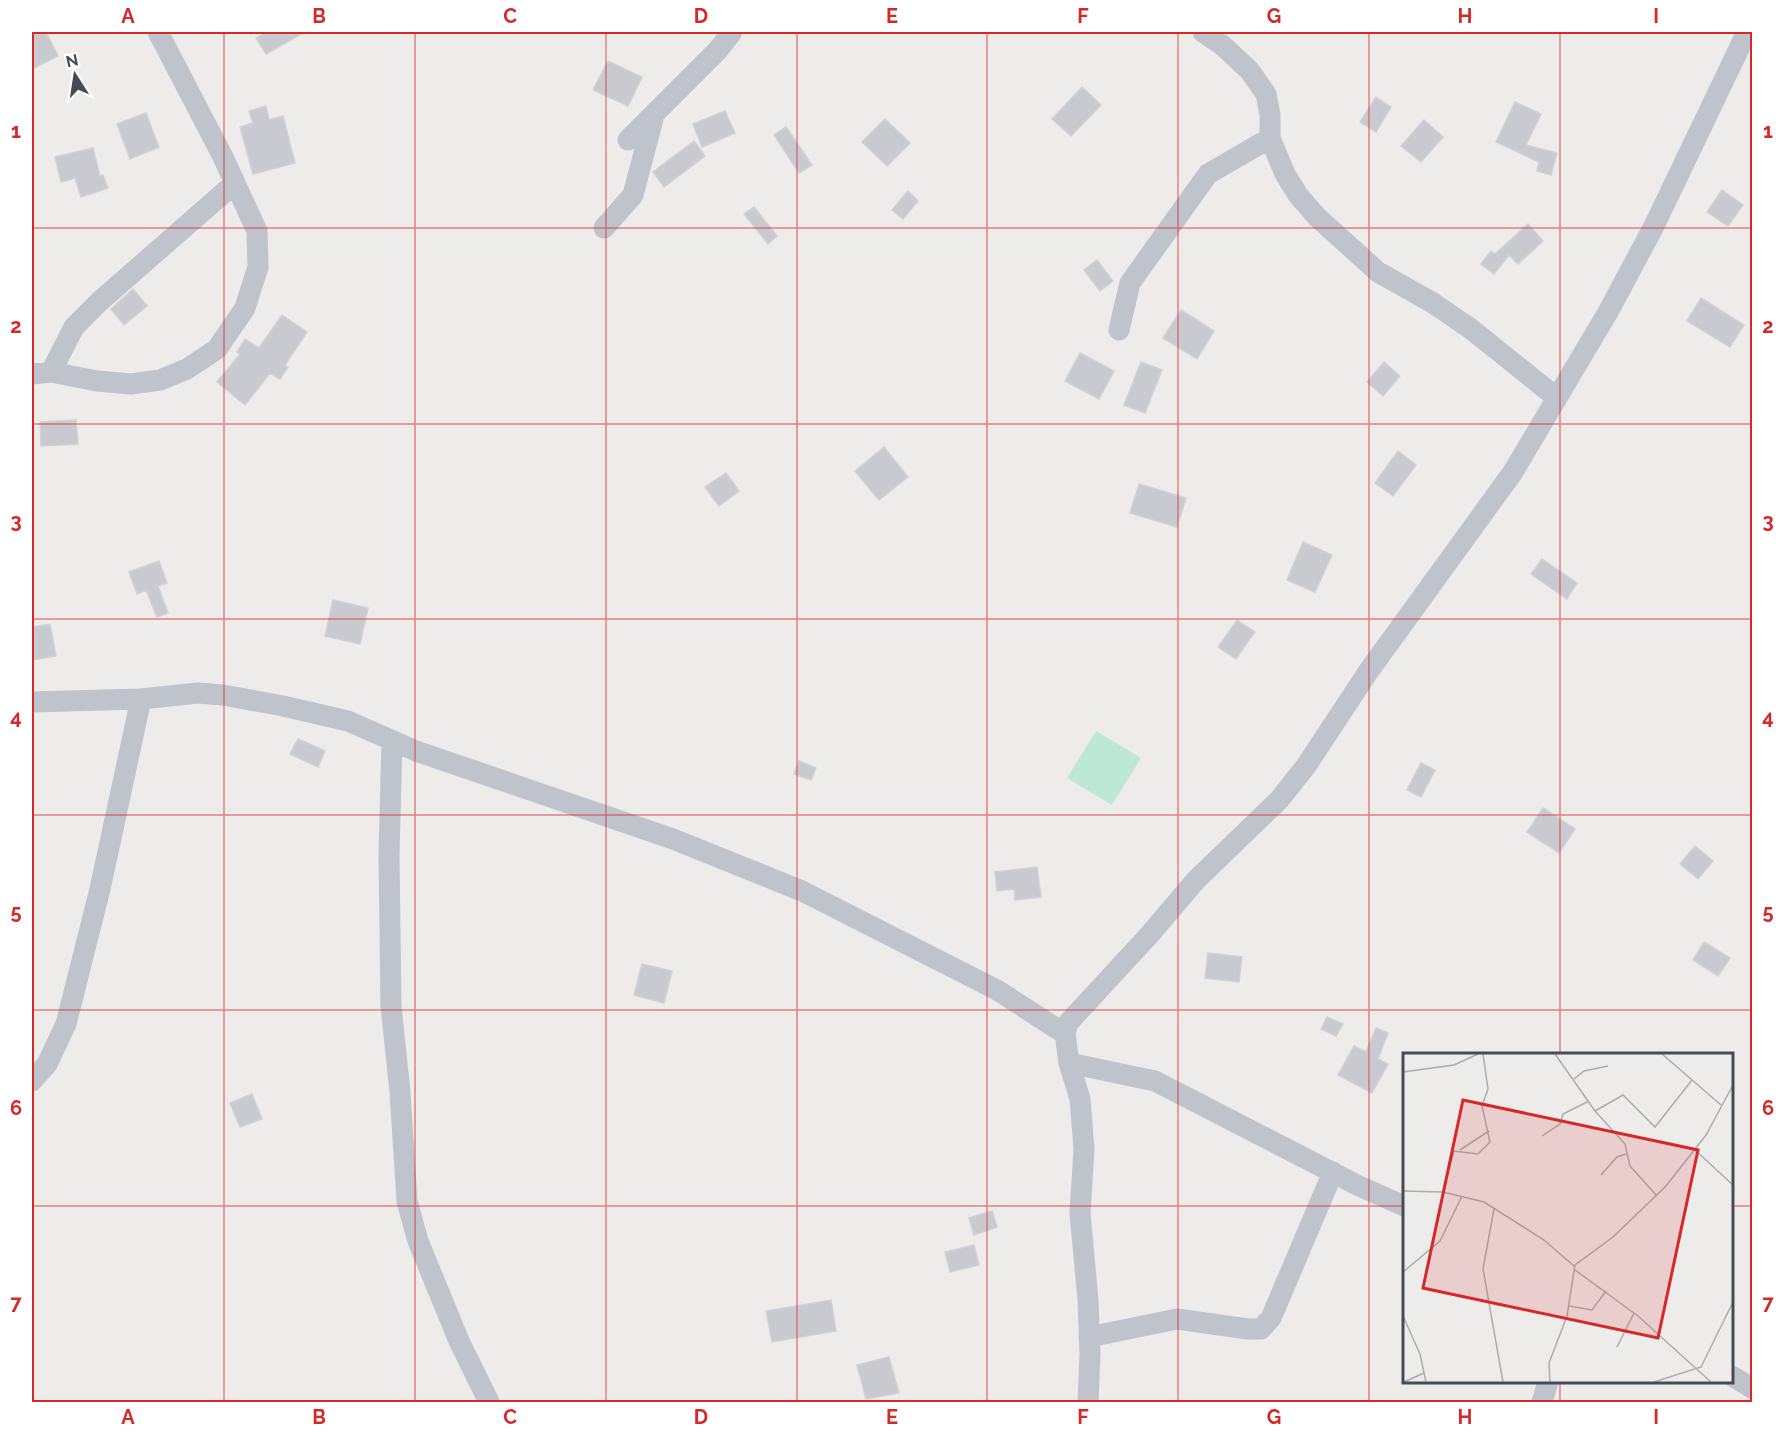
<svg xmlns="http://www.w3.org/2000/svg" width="1784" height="1434" font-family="Raleway,sans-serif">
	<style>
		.green { fill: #bce8d5 }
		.building { fill: #c9cad0; stroke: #d0d1d6; stroke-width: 1.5 }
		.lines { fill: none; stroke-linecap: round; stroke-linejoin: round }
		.minor { stroke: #bec3cc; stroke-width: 21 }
		.grid { fill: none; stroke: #d62828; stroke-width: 1.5; stroke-opacity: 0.55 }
		.inset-road { fill: none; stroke: #abacaf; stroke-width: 1.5 }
		.view { fill: #d62828; fill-opacity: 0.15; stroke: #d62828; stroke-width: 3 }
		.inset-edge { fill: none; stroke: #464c56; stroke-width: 3 }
		.neatline { fill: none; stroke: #d62828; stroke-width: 2 }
		.grid-label { font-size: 20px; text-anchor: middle; font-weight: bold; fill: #d62828 }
	</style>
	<rect width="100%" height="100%" fill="#eeeceb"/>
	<path class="green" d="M1096,731L1141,758L1112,805L1067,778Z"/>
	<path class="building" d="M32,32H46L58,56L32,69Z
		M267,32H305L266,54L256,38Z
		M608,61L642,77L628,106L593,90Z
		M1082,87L1101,105L1071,136L1052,119Z
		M1376,97L1391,107L1376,132L1360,122Z
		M1515,102L1541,114L1526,145L1557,153L1551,175L1537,171L1539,162L1496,142Z
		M266,106L269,120L283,116L295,163L253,174L240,127L253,123L249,111Z
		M725,111L735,133L702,147L693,124Z
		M146,113L159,147L130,159L117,124Z
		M885,119L910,143L887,166L862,142Z
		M1424,120L1443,137L1421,162L1401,146Z
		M786,127L812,165L799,173L774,135Z
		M694,141L705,156L664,187L653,172Z
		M93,148L100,176L103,175L108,188L81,197L75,178L61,182L55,157Z
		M1722,190L1743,205L1728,226L1707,212Z
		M908,191L918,201L903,219L892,210Z
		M754,207L777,236L768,244L744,214Z
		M1528,224L1543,241L1518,264L1509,255L1494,274L1481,264L1491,251L1495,254Z
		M1097,260L1113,281L1100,291L1084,270Z
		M133,289L147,306L124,325L111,309Z
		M1701,298L1744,325L1730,347L1687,321Z
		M1181,310L1214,331L1197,359L1163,338Z
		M282,315L307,332L285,365L288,367L280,379L270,373L245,405L217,382L240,354L237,352L245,339L259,348Z
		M1080,353L1114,371L1099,399L1065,381Z
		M1141,362L1162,370L1145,413L1124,405Z
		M1384,362L1400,376L1383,396L1367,382Z
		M76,420L78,444L41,446L40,422Z
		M884,447L908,477L879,500L855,471Z
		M1398,451L1416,465L1393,496L1375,483Z
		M726,473L739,491L719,506L705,487Z
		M1139,484L1186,498L1177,527L1130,513Z
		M1303,542L1332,555L1315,592L1287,580Z
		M1542,559L1577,583L1567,599L1531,574Z
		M159,561L167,583L158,586L168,613L157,617L146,590L137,594L129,572Z
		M333,600L368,608L360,644L325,636Z
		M1237,620L1255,632L1236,659L1218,647Z
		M50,624L56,656L32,660V627Z
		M298,739L325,751L318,767L290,754Z
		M799,761L816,768L811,780L794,774Z
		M1421,763L1435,770L1421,797L1407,790Z
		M1543,808L1575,829L1559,853L1527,832Z
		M1695,846L1713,861L1698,879L1680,864Z
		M1037,867L1041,897L1015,900L1014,889L997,891L995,872Z
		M1704,942L1730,958L1718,976L1693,960Z
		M1208,953L1242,957L1239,982L1205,978Z
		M642,964L672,971L664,1003L634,995Z
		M1327,1017L1343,1024L1336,1036L1321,1029Z
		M1376,1028L1388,1033L1378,1059L1388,1064L1372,1093L1338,1075L1354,1046L1366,1052Z
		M252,1094L262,1119L240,1127L230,1103Z
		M992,1211L997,1227L974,1235L969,1218Z
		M974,1245L979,1265L950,1272L945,1252Z
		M831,1300L836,1331L772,1342L766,1311Z
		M889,1357L899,1393L866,1399L857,1365Z"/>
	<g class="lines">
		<path class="minor" d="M1203,32L1222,45L1249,70L1266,94L1270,115V138L1285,174L1298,195L1317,217L1378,272L1433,303L1471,329L1557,398
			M628,140L718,50L732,32
			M604,228L633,195L654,115
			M1119,330L1130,283L1208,174L1270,138
			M51,372L74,327L99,302L235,183
			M32,374L51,372L97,381L131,384L160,380L187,369L217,349L245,308L258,267L257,231L223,157L158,32
			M32,702L141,699L198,693L223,695L283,706L348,721L416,751L673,839L802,891L997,990L1065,1034
			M392,741L389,856L391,1006L400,1092L407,1201L418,1241L459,1341L489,1402
			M1069,1063L1155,1081L1357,1185L1404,1206
			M32,1081L47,1064L66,1024L100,889L141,699
			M1089,1337L1177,1319L1248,1329H1261L1271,1318L1333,1172
			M1732,1376L1752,1388
			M1088,1402L1090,1354L1088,1300L1080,1213L1084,1149L1080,1099L1069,1063L1065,1034L1068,1023L1151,933L1196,880L1279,800L1306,766L1368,672L1513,472L1608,312L1653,228L1747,32
			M1542,1402L1548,1382"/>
	</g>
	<path class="grid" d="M224,32V1402M415,32V1402M606,32V1402M797,32V1402M987,32V1402M1178,32V1402M1369,32V1402M1560,32V1054M32,228H1752M32,424H1752M32,619H1752M32,815H1752M32,1010H1752M32,1206H1404M1732,1206H1752M1560,1382V1402"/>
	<g transform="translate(1403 1053)">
		<rect width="330" height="330" fill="#eeeceb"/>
		<path class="inset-road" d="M152,1L192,58L222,91L227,113L254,143M259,1L318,52M0,19L51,12L75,1M171,26L181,18L205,13M192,58L220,42L252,74L289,27M139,83L157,71L160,61L186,48M57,97L86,78M292,97L330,132M198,122L214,104L223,101M0,138L40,139L81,149L141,187L171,213M40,139L51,98L75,101L87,89L79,53L85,36L80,1M91,156L80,216L100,329M172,217L235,263L308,329M0,219L37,188L59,143M166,253L189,257L203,238M0,263L17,301L23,329M214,294L231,260M1,329L21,320M147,329L146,310L164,263L172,212L210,184L263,133L303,82L330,32M251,329L298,314L330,249"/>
		<path class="view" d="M60,47L295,97L255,285L20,235Z"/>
		<rect width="330" height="330" class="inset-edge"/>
	</g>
	<rect width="1784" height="1434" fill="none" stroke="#ffffff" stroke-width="66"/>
	<g transform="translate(75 75) rotate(348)" stroke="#ffffff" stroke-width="4.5" paint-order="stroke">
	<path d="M0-4.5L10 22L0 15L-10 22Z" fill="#464c56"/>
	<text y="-9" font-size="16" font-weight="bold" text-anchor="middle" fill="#464c56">N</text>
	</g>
	<rect x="33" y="33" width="1718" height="1368" class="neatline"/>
	<g class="grid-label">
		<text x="128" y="23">A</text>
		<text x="319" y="23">B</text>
		<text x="510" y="23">C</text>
		<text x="701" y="23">D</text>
		<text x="892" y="23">E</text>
		<text x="1083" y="23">F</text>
		<text x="1274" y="23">G</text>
		<text x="1465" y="23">H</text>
		<text x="1656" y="23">I</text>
		<text x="16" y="138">1</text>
		<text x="1768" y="138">1</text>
		<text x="16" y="333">2</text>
		<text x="1768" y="333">2</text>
		<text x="16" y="528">3</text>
		<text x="1768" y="528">3</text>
		<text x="16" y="724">4</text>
		<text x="1768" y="724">4</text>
		<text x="16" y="919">5</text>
		<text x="1768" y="919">5</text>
		<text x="16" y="1115">6</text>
		<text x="1768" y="1115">6</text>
		<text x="16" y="1310">7</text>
		<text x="1768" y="1310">7</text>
		<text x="128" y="1424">A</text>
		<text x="319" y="1424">B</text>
		<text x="510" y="1424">C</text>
		<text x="701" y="1424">D</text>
		<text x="892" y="1424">E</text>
		<text x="1083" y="1424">F</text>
		<text x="1274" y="1424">G</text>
		<text x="1465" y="1424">H</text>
		<text x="1656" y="1424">I</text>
	</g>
</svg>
